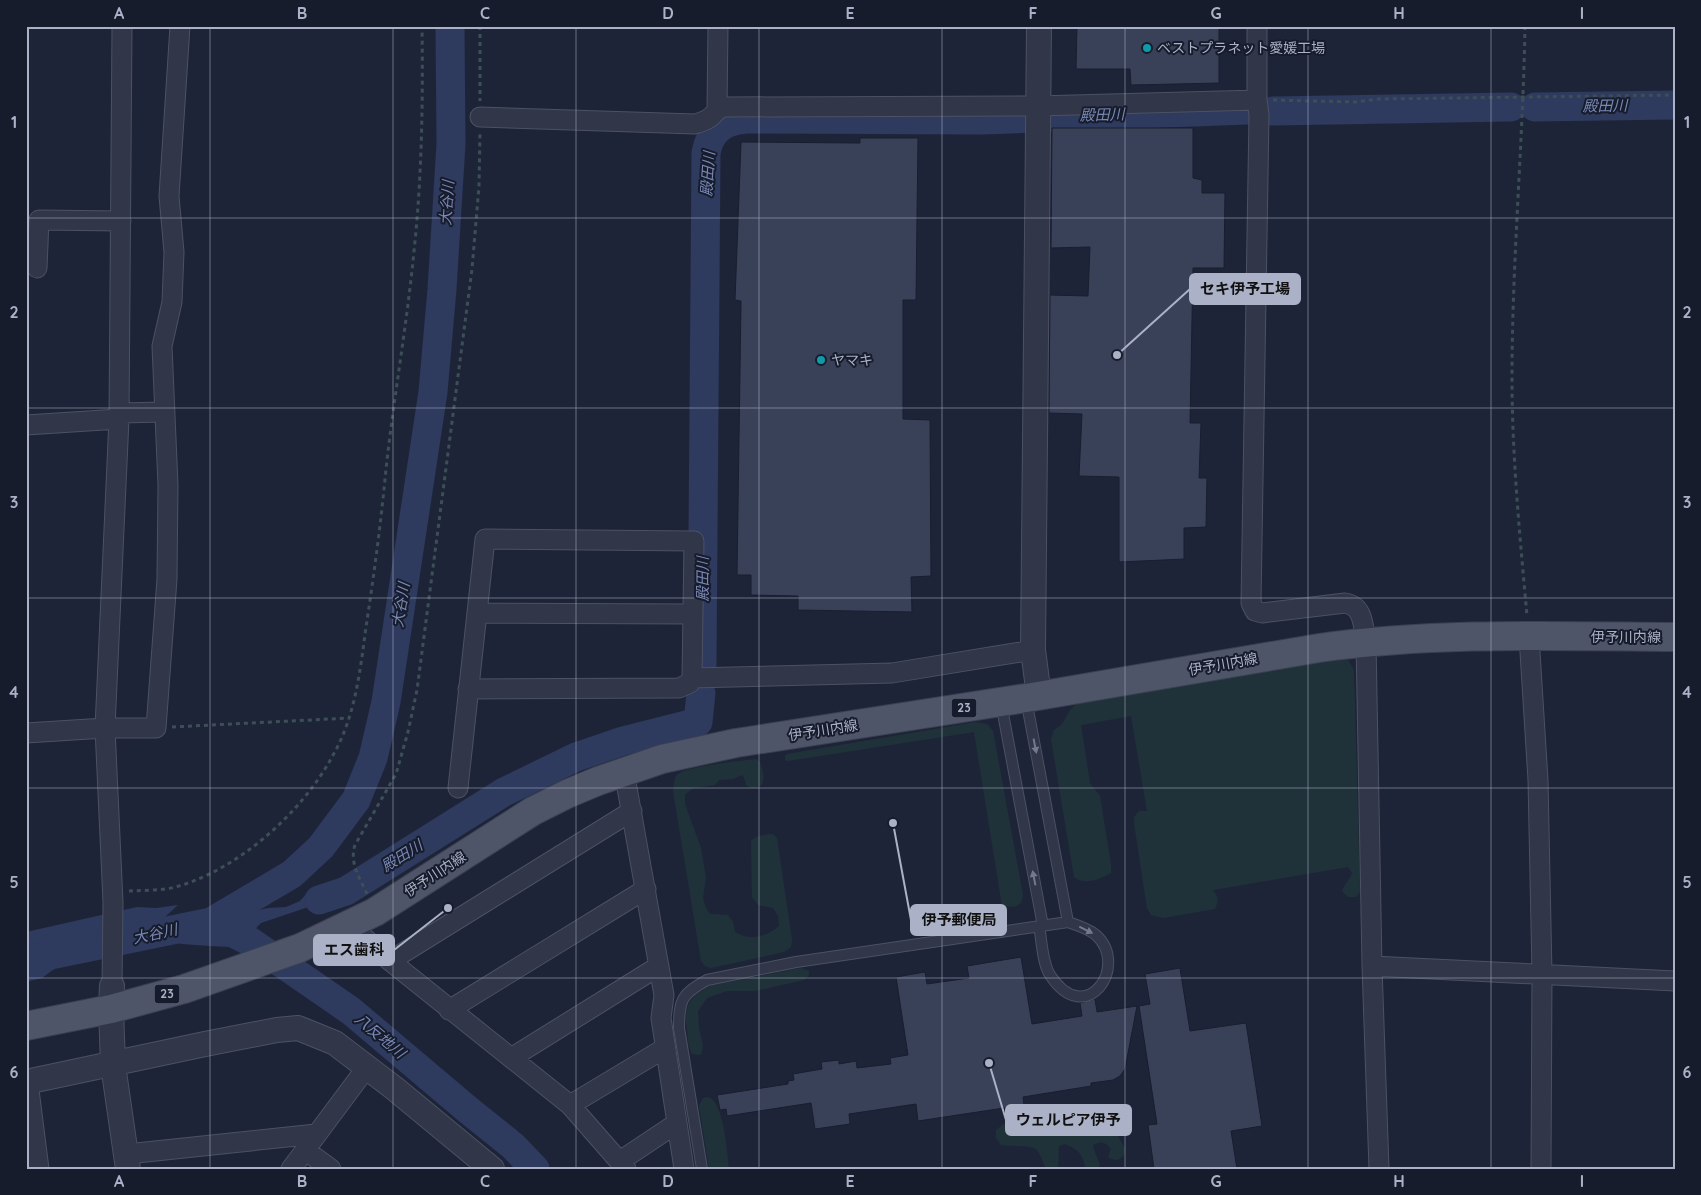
<svg xmlns="http://www.w3.org/2000/svg" width="1701" height="1195" font-family="Quicksand,'Noto Sans JP',sans-serif">
	<style>
		.green { fill: #203239 }
		.water { fill: #2e3a5e }
		.lines { fill: none; stroke-linecap: round; stroke-linejoin: round }
		.river { stroke: #2e3a5e; stroke-width: 29 }
		.building { fill: #394159; stroke: #191e2f }
		.service-casing { stroke: #4c5164; stroke-width: 12 }
		.minor-casing { stroke: #4c5164; stroke-width: 21 }
		.tertiary-casing { stroke: #4c5164; stroke-width: 26 }
		.primary-casing { stroke: #3b4052; stroke-width: 30 }
		.path { stroke: #3d4f56; stroke-width: 3; stroke-dasharray: 4 4; stroke-linecap: butt }
		.service { stroke: #313748; stroke-width: 10 }
		.minor { stroke: #313748; stroke-width: 19 }
		.tertiary { stroke: #313748; stroke-width: 24 }
		.primary { stroke: #4f5569; stroke-width: 28 }
		.oneway { fill: #747a8d }
		.grid { fill: none; stroke: #abb1c6; stroke-width: 1; stroke-opacity: 0.55 }
		.culture-dot { fill: #0f9aa8; stroke: #171c2c; stroke-width: 2 }
		.labels { text-anchor: middle; stroke-width: 4; stroke-linejoin: round; paint-order: stroke }
		.shield { fill: #171c2c; stroke: #7f8498; stroke-width: 1 }
		.shield-label { font-size: 12px; font-weight: bold; fill: #abb1c6 }
		.poi-label { font-size: 14px; fill: #abb1c6; stroke: #171c2c; text-anchor: start }
		.street-label { font-size: 14px; fill: #abb1c6; stroke: #171c2c }
		.water-label { font-size: 15px; font-style: italic; fill: #7988b5; stroke: #171c2c }
		.leader { fill: none; stroke: #abb1c6; stroke-width: 2 }
		.callout-dot { fill: #abb1c6; stroke: #171c2c; stroke-width: 2 }
		.callout { fill: #abb1c6; stroke: #abb1c6; stroke-width: 2 }
		.callout-label { font-size: 15px; text-anchor: middle; font-weight: bold; fill: #111 }
		.neatline { fill: none; stroke: #abb1c6; stroke-width: 2 }
		.grid-label { font-size: 16px; text-anchor: middle; font-weight: bold; fill: #abb1c6 }
	</style>
	<rect width="100%" height="100%" fill="#1e2438"/>
	<path class="green" d="M1337,659L1348,660L1354,670L1360,892L1356,897H1348L1342,891C1344,884 1350,880 1352,873L1348,867L1213,890C1218,896 1219,901 1215,909L1163,918L1151,915L1147,908L1134,823V817L1139,811H1147L1131,716L1081,725L1090,783L1100,796L1111,864V873C1100,879 1085,886 1074,877L1051,739L1054,730C1070,722 1063,709 1083,701Z
		M976,722L987,724L993,731L1023,895L1021,903L1015,907L1002,906L974,732L788,761L785,760V756L787,754Z
		M756,759L760,762C762,769 768,784 757,788C753,789 750,788 746,785L745,780L742,775L733,779L719,780L715,785L694,788L685,794V804L701,848L706,878L703,898L706,908L710,914L728,915L733,922L735,932C749,941 767,937 779,926L778,916L773,908L758,905L752,897L751,841C757,835 765,835 773,834L777,838L792,940L791,947L784,952L711,968L705,966L701,961L673,791C674,786 674,779 676,776C683,766 742,761 756,759Z
		M801,968L809,971V975L804,980L755,991H727L707,998L698,1011L699,1029L703,1045L701,1055L692,1054C688,1047 688,1039 687,1031C683,1005 689,997 712,985Z
		M708,1097C724,1101 727,1153 729,1169H709L699,1106L703,1098Z
		M1092,1109L1101,1110L1102,1114L1107,1117H1114L1119,1122L1118,1136L1125,1149L1124,1155L1118,1160L1111,1159L1108,1157L1111,1149C1106,1142 1102,1141 1094,1144L1093,1147L1100,1165L1097,1169C1079,1169 1088,1164 1080,1154C1077,1149 1070,1146 1065,1144L1059,1146L1058,1168L1046,1169C1043,1164 1040,1153 1037,1150C1031,1144 1011,1147 1001,1145L996,1138V1130L1002,1125L1012,1121L1031,1125L1042,1122L1055,1115L1086,1112Z"/>
	<path class="water" d="M353,882L357,889L347,894L261,923L257,927L255,933L259,939L266,943L251,948L209,946L182,944L159,939L119,937L102,940L87,939L72,945L60,959L57,967L42,978L26,982V932L137,907L156,908L178,905L165,917L230,916L268,908L286,907L300,901L307,893L315,889L316,896L339,889Z"/>
	<g class="lines">
		<path class="river" d="M1535,107L1675,105
			M1273,111L1511,107
			M702,664L706,153C710,130 724,121 746,119L983,120L1247,110
			M319,900L346,891L504,792L576,757L623,741L698,722L701,693
			M223,928L251,942L351,1011L467,1109L513,1146L535,1169
			M26,960L211,922L292,874L321,847L356,800L373,758L386,702L433,392L442,289L451,144L450,26"/>
	</g>
	<path class="building" d="M1077,26H1219V83L1131,85L1130,69H1076Z
		M1052,128H1193V178L1202,180V193H1225L1224,268H1193L1190,423H1201L1199,478H1207L1206,527L1184,528V559L1119,562V477L1079,476L1082,414L1049,413L1050,295L1088,296L1090,247L1051,248Z
		M860,138H918L916,300H903V419L930,420L931,576L911,577L912,612L798,610V596L751,595V575H737L741,301L735,300L741,142L860,143Z
		M1021,957L1032,1024L1082,1016L1080,1003L1095,999L1097,1012L1137,1006L1125,1069L1120,1076L1113,1080L1091,1083V1086L1023,1097L1024,1105L918,1121L916,1104L849,1114L850,1124L815,1129L811,1103L727,1116L726,1109L720,1110L717,1095L788,1084V1081L794,1080L793,1074L822,1069L821,1062L839,1060V1064L856,1061L857,1068L891,1064L890,1058L908,1055L896,977L925,972L927,984L969,978L967,966Z
		M1180,968L1190,1031L1246,1023L1262,1126L1231,1131L1237,1169H1154L1148,1125L1157,1124L1139,1006L1150,1004L1145,974Z"/>
	<g class="lines">
		<defs>
			<path id="service" d="M1026,699L1068,922
				M1001,703L1043,926
				M702,1169L679,1028C679,999 682,994 707,980L796,962L1068,922C1077,925 1089,929 1096,935C1130,966 1086,1030 1050,975C1042,962 1042,941 1039,926"/>
			<path id="minor" d="M1257,26V100L1259,115L1251,603L1255,611L1262,613L1345,603C1364,606 1363,626 1366,642L1372,966L1379,1169
				M717,110L724,107L1037,106L1257,100
				M480,117L695,124C705,121 711,119 717,110L718,26
				M37,268L39,220L121,221
				M119,413L165,412
				M26,425L119,419
				M477,613L693,614
				M1529,636L1538,780L1542,974L1541,1169
				M692,678L892,673L1033,650
				M26,733L105,728H156L167,579L168,485L162,346L172,302L174,252L169,196L180,26
				M624,771L664,995L661,1018L684,1169
				M458,788L485,539L694,541L692,678L690,683L679,688L468,689
				M350,925L390,961L570,1105L626,1169
				M390,961L632,811
				M1372,966L1675,981
				M112,986L113,902L105,728L119,419L122,26
				M449,1010L646,889
				M511,1058L659,966
				M28,1082L39,1169
				M570,1105L665,1048
				M305,1150L331,1169
				M127,1154L316,1134
				M620,1161L677,1123
				M291,1169L367,1067"/>
			<path id="tertiary" d="M1039,26L1033,650L1039,696
				M112,986L111,1009L113,1065L128,1169
				M26,1082L205,1044L277,1030L298,1028L335,1043L394,1088L492,1169"/>
			<path id="primary" d="M26,1026L111,1009L184,989L300,948L375,912L533,811L567,794L598,781L662,759L736,743L1026,698L1319,648C1436,632 1556,636 1675,637"/>
		</defs>
		<use href="#service" class="service-casing"/>
		<use href="#minor" class="minor-casing"/>
		<use href="#tertiary" class="tertiary-casing"/>
		<use href="#primary" class="primary-casing"/>
		<path class="path" d="M480,26V101
			M1525,26C1523,144 1512,261 1512,378C1512,457 1520,537 1527,616
			M1273,100L1355,102L1379,99L1675,95
			M172,727L350,718
			M129,891C145,890 163,891 179,886C240,868 302,812 332,757C355,718 360,672 366,627C374,575 381,522 386,469C394,396 407,324 414,251C422,176 423,101 422,26
			M367,894C360,878 349,863 355,845L396,774L408,732L417,690L472,269L479,186L480,132"/>
		<use href="#service" class="service"/>
		<use href="#minor" class="minor"/>
		<use href="#tertiary" class="tertiary"/>
		<use href="#primary" class="primary"/>
	</g>
	<defs><path id="oneway-solid" d="M-6-.8H1V-3.2L6.5 0L1 3.2V.8H-6Z" transform="scale(1.25)"/></defs>
	<g class="oneway">
		<use href="#oneway-solid" transform="translate(1035 746) rotate(79)"/>
		<use href="#oneway-solid" transform="translate(1034 878) rotate(-101)"/>
		<use href="#oneway-solid" transform="translate(1086 930) rotate(26)"/>
	</g>
	<path class="grid" d="M210,26V1169M393,26V1169M576,26V1169M759,26V1169M942,26V1169M1125,26V1169M1308,26V1169M1491,26V1169M26,218H1675M26,408H1675M26,598H1675M26,788H1675M26,978H1675"/>
	<g class="culture-dot">
		<circle cx="1147" cy="48" r="5"/>
		<circle cx="821" cy="360" r="5"/>
	</g>
	<g class="labels">
		<g class="shield">
			<rect x="951.5" y="698.5" width="25" height="19" rx="4"/>
			<rect x="154.5" y="984.5" width="25" height="19" rx="4"/>
		</g>
		<g class="shield-label">
			<text x="964" y="712">23</text>
			<text x="167" y="998">23</text>
		</g>
		<g class="poi-label">
			<text x="1157" y="53">ベストプラネット愛媛工場</text>
			<text x="831" y="365">ヤマキ</text>
		</g>
		<g class="street-label">
			<text x="1626" y="642">伊予川内線</text>
			<text transform="translate(1223 664) rotate(-10)" y="5">伊予川内線</text>
			<text transform="translate(823 730) rotate(-9)" y="5">伊予川内線</text>
			<text transform="translate(435 874) rotate(-33)" y="5">伊予川内線</text>
		</g>
		<g class="water-label">
			<text transform="translate(1605 106) rotate(-1)" y="5">殿田川</text>
			<text transform="translate(1102 115) rotate(-2)" y="5">殿田川</text>
			<text transform="translate(708 174) rotate(-86)" y="5">殿田川</text>
			<text transform="translate(447 203) rotate(-86)" y="5">大谷川</text>
			<text transform="translate(703 579) rotate(-90)" y="5">殿田川</text>
			<text transform="translate(401 605) rotate(-81)" y="5">大谷川</text>
			<text transform="translate(402 856) rotate(-32)" y="5">殿田川</text>
			<text transform="translate(155 934) rotate(-12)" y="5">大谷川</text>
			<text transform="translate(380 1036) rotate(40)" y="5">八反地川</text>
		</g>
	</g>
	<path class="leader" d="M1117 355L1190 289M893 823L911 920M448 908L394 950M989 1063L1006 1120"/>
	<g class="callout-dot">
		<circle cx="1117" cy="355" r="5"/>
		<circle cx="893" cy="823" r="5"/>
		<circle cx="448" cy="908" r="5"/>
		<circle cx="989" cy="1063" r="5"/>
	</g>
	<g class="callout">
		<rect x="1190" y="274" width="110" height="30" rx="5"/>
		<rect x="911" y="905" width="95" height="30" rx="5"/>
		<rect x="314" y="935" width="80" height="30" rx="5"/>
		<rect x="1006" y="1105" width="125" height="30" rx="5"/>
	</g>
	<g class="callout-label">
		<text x="1245" y="294">セキ伊予工場</text>
		<text x="959" y="925">伊予郵便局</text>
		<text x="354" y="955">エス歯科</text>
		<text x="1068" y="1125">ウェルピア伊予</text>
	</g>
	<rect width="1701" height="1195" fill="none" stroke="#171c2c" stroke-width="55"/>
	<rect x="28" y="28" width="1646" height="1140" class="neatline"/>
	<g class="grid-label">
		<text x="119" y="19">A</text>
		<text x="302" y="19">B</text>
		<text x="485" y="19">C</text>
		<text x="668" y="19">D</text>
		<text x="850" y="19">E</text>
		<text x="1033" y="19">F</text>
		<text x="1216" y="19">G</text>
		<text x="1399" y="19">H</text>
		<text x="1582" y="19">I</text>
		<text x="14" y="128">1</text>
		<text x="1687" y="128">1</text>
		<text x="14" y="318">2</text>
		<text x="1687" y="318">2</text>
		<text x="14" y="508">3</text>
		<text x="1687" y="508">3</text>
		<text x="14" y="698">4</text>
		<text x="1687" y="698">4</text>
		<text x="14" y="888">5</text>
		<text x="1687" y="888">5</text>
		<text x="14" y="1078">6</text>
		<text x="1687" y="1078">6</text>
		<text x="119" y="1187">A</text>
		<text x="302" y="1187">B</text>
		<text x="485" y="1187">C</text>
		<text x="668" y="1187">D</text>
		<text x="850" y="1187">E</text>
		<text x="1033" y="1187">F</text>
		<text x="1216" y="1187">G</text>
		<text x="1399" y="1187">H</text>
		<text x="1582" y="1187">I</text>
	</g>
</svg>
